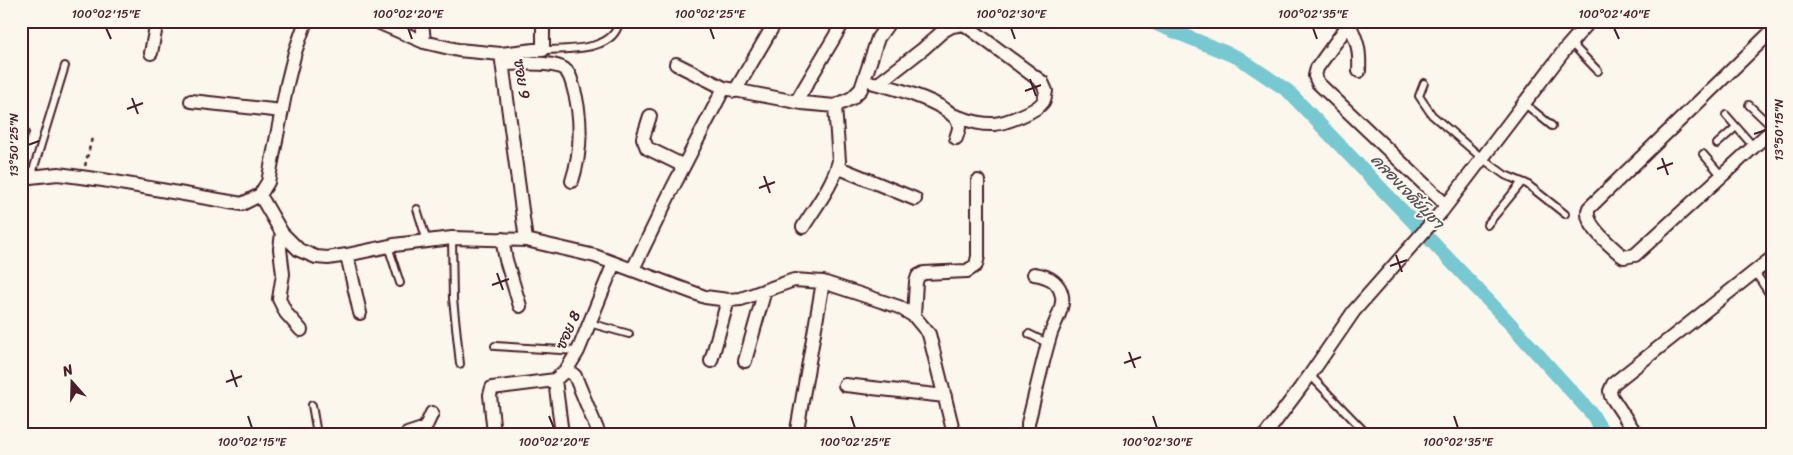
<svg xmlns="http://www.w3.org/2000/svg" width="1793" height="455" font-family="Sriracha,'Playpen Sans Thai',sans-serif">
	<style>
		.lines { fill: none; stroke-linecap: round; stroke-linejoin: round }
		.canal { stroke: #77c8d0; stroke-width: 14 }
		.lane-casing { stroke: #4a1f2b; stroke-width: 10 }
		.street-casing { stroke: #4a1f2b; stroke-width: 16 }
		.path { stroke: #4a1f2b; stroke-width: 2.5; stroke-dasharray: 4 4; stroke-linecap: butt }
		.lane { stroke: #fbf7ec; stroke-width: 6 }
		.street { stroke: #fbf7ec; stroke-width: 12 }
		.ticks { fill: none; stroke: #4a1f2b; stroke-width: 2 }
		.labels { text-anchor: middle; stroke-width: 4; stroke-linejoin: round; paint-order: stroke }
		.street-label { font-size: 15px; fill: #4a1f2b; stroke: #fbf7ec }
		.water-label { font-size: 16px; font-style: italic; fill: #58525d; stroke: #fbf7ec }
		.neatline { fill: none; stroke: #4a1f2b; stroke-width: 2 }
		.ticks-label { font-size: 12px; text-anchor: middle; fill: #4a1f2b }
	</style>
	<rect width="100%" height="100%" fill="#fbf7ec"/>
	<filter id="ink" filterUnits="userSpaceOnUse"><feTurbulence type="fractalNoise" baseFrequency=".02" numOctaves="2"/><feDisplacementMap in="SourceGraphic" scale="10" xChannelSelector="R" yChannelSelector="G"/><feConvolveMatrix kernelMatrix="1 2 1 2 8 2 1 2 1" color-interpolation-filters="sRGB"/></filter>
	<g filter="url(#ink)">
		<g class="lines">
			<path class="canal" d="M1149,21L1239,58L1288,91L1504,317L1592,414L1604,434"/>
			<defs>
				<path id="lane" d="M1571,43L1598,71
					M543,50C567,49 615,52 619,21
					M1424,83L1419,96L1432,115L1483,159L1505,175L1527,184L1565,214
					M1525,104L1552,126
					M1749,105L1772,127
					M1726,115L1753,146
					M21,141L25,133
					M1717,144L1736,127
					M1703,154L1722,176
					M31,177L65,66
					M417,209L427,241
					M1487,225L1522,182
					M452,238L453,299L460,364
					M388,246L400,283
					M1755,272L1772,298
					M589,323L629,334
					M1029,334L1049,344
					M495,346L578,351
					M1310,375L1367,434
					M312,405L317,434"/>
				<path id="street" d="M375,21L424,42L458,50L501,54L526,240
					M422,21L424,42
					M1351,21L1317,68L1315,76L1318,83L1446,205
					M1349,24C1358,42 1360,51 1359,71
					M1772,31L1589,208C1582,223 1610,245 1621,255L1624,257L1635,255L1772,130
					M151,53L157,21
					M501,54L534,50H543V21
					M503,64C517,64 553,61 564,69C570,73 571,80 573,86C582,116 582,151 572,181
					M676,64L724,88L802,103L835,106L852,98L861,89L878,38L890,21
					M874,83C891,87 959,105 959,127C959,130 957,135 956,138
					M878,84L923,49L943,31L952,26L964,24L1042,82L1046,91C1045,95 1045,99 1043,102C1036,112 1005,123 994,124C979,125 965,119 952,115
					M735,91L776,21
					M191,101L282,111
					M796,102L844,21
					M650,116L643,138L647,148L684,166
					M837,167L915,199
					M21,178L58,174L103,180L242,204L260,195L268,182L287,84L295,52L306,21
					M260,195L282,233L299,250L316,257L328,258L347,255L394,245L452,238L526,240L595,256L705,297L728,300L741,299L794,280L823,282L899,307L914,316L929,334L954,434
					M803,227C816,206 833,185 839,161L835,106
					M282,233L280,249L283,274L279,299L286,313L301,330
					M502,239L506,260L520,306
					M347,255L360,313
					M633,269L672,189L724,88
					M914,316L916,282L918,276L924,273L967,271L976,265L978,256V181
					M711,361L728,300
					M745,361L765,290
					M555,380L562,434
					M845,385L945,396
					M797,430L823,282
					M407,434L425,428L432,413
					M494,434L490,395L492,388L555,380L567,369
					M599,434L575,376L567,369L578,351L614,263
					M1028,434V423C1036,393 1042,362 1051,333C1055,322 1064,308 1062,296C1059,281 1048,276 1034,274
					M1266,434L1310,375L1354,311L1442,211L1567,47L1590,21
					M1636,434L1611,396L1610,391L1613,384L1772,258"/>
			</defs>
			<use href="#lane" class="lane-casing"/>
			<use href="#street" class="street-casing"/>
			<path class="path" d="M85,166L92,138"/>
			<use href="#lane" class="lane"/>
			<use href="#street" class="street"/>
		</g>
	</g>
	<path class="ticks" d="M106,28L111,39M408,28L412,39M710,28L714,39M1011,28L1015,39M1313,28L1317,39M1614,28L1619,39M1030,79L1036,96M1025,91L1041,85M132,98L138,114M127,109L143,103M1754,134L1766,130M28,145L39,141M1662,158L1668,175M1657,169L1673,163M764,176L770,193M759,188L775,182M1396,255L1402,272M1390,266L1407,260M497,273L503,290M492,285L509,279M1129,352L1135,368M1124,363L1141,357M231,370L237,387M226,382L242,376M248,416L252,428M549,416L554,428M851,416L855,428M1153,416L1157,428M1454,416L1458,428"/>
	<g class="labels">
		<g class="street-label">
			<text transform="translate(522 79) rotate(81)" y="5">ซอย 9</text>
			<text transform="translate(568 330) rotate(-66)" y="5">ซอย 8</text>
		</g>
		<g class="water-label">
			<text transform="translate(1408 191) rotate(46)" y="6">คลองเจดีย์บูชา</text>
		</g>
	</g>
	<rect width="1793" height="455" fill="none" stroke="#fbf7ec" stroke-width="55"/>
	<g transform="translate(72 382) rotate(340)" stroke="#fbf7ec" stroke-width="4" paint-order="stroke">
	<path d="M0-4L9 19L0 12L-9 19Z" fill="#4a1f2b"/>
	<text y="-8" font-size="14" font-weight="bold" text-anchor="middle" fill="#4a1f2b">N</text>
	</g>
	<rect x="28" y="28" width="1738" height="400" class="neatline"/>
	<g class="ticks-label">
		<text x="106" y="18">100°02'15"E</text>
		<text x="408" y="18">100°02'20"E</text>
		<text x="710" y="18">100°02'25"E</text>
		<text x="1011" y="18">100°02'30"E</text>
		<text x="1313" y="18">100°02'35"E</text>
		<text x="1614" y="18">100°02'40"E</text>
		<text transform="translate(1779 130) rotate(-90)" y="4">13°50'15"N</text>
		<text transform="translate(14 145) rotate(-90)" y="4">13°50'25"N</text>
		<text x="252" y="446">100°02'15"E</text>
		<text x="554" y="446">100°02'20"E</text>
		<text x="855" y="446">100°02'25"E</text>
		<text x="1157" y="446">100°02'30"E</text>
		<text x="1458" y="446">100°02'35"E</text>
	</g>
</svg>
